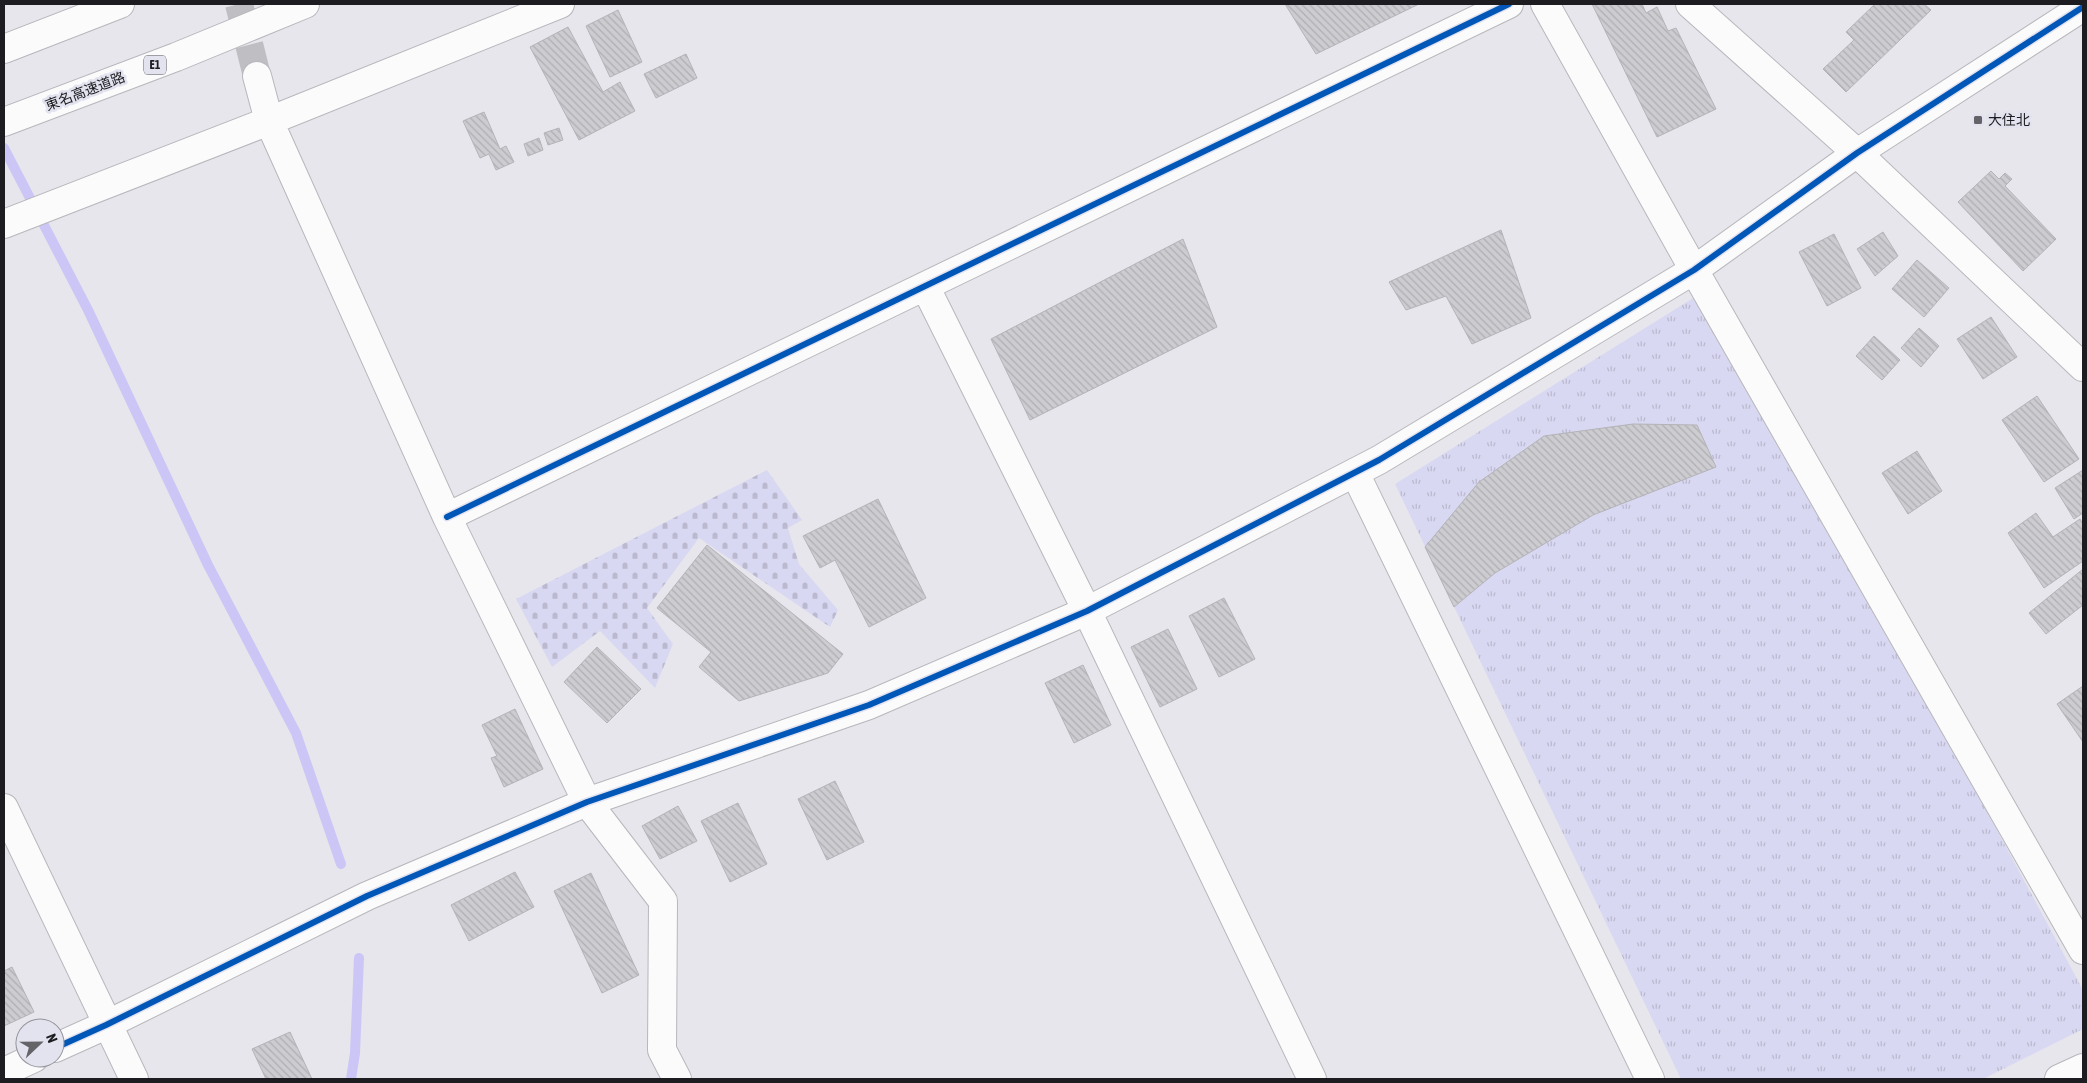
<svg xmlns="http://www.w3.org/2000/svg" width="2087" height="1083" font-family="'Asap Condensed','Noto Sans JP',sans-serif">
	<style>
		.grass { fill: url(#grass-tufts) }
		.cemetery { fill: url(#cemetery-stones) }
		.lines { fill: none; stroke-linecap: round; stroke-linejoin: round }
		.stream { stroke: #cbc6f6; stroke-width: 10 }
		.building { fill: url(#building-back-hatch); stroke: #b3b3b8 }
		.minor-tunnel { stroke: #bebec3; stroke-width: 28; stroke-dasharray: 28 14; stroke-linecap: butt }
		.minor-casing { stroke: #b7b7bc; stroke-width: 30 }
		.tertiary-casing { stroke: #b7b7bc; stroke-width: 30 }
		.motorway-casing { stroke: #b7b7bc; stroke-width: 30 }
		.minor { stroke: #fbfbfc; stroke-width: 28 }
		.tertiary { stroke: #fbfbfc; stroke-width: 28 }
		.motorway { stroke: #fbfbfc; stroke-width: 28 }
		.cycleway-casing { stroke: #e3e3ef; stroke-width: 9 }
		.cycleway { stroke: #0057b8; stroke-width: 6 }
		.poi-dot { fill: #636368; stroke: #e3e3ef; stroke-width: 2 }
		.labels { text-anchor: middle; stroke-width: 5; stroke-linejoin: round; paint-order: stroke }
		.shield { fill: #e3e3ef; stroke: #58585f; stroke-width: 1 }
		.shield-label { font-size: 12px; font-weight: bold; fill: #1d1d21 }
		.street-label { font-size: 14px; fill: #1d1d21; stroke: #e3e3ef }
		.poi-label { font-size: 14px; fill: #1d1d21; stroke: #e3e3ef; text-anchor: start }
	</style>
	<defs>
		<pattern id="grass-tufts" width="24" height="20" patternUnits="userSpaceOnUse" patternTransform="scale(1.25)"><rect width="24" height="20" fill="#d9d8f2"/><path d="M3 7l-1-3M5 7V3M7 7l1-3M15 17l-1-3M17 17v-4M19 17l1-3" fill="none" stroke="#bab9cf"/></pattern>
		<pattern id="cemetery-stones" width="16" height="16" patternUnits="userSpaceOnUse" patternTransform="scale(1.25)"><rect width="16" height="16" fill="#d9d8f2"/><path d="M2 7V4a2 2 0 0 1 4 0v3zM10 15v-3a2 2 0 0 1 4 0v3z" fill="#bab9cf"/></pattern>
		<pattern id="building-back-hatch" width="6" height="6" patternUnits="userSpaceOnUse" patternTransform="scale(1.25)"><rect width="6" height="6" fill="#ccccd1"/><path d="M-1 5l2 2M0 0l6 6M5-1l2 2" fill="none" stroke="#afafb3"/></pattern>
	</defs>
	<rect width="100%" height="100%" fill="#e6e6ec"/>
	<path class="grass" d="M1706,290L2083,990V1029L1983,1079H1681L1395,484Z"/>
	<path class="cemetery" d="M767,470L802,520L788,528L799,564L838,610L830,627L699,538L647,608L673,644L655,688L600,631L552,667L516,599Z"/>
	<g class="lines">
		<path class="stream" d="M4,148L88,310L208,565L296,733L341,864
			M351,1079L355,1053L359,958"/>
	</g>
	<path class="building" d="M1285,4H1419L1316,54Z
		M1592,4H1642L1646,13L1657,7L1668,31L1676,28L1716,109L1657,137Z
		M1875,4H1924L1931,10L1846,92L1823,69L1854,40L1846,32Z
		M618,10L642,62L610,77L586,26Z
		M568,27L603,92L620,82L635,111L579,140L530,47Z
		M686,54L697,78L656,98L644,74Z
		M484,112L500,149L506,146L514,162L496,170L489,154L480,158L463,121Z
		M559,128L563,140L548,145L544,133Z
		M539,138L543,150L528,156L524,144Z
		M1991,171L1999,179L2005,173L2012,179L2005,186L2056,239L2023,271L1958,202Z
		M1501,230L1531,318L1472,344L1446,296L1406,310L1389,282Z
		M1883,232L1898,256L1875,276L1857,249Z
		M1834,234L1861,288L1827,306L1799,252Z
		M1183,239L1217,327L1030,420L991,339Z
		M1917,260L1949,288L1924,317L1892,289Z
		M1991,317L2017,357L1983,379L1957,339Z
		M1919,328L1939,346L1921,367L1901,348Z
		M1874,336L1900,360L1882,380L1856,356Z
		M2037,396L2079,459L2044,482L2002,420Z
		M1633,424L1697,425L1716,467L1593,515L1495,573L1454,607L1425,547L1479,482L1544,436Z
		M1917,451L1942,491L1908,514L1882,473Z
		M2083,470V513L2074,519L2055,488Z
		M878,499L926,598L869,627L835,560L820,568L803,536Z
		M2036,513L2053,537L2080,519L2083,524V561L2044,588L2008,533Z
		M707,545L843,654L828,673L739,701L699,667L711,652L657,608Z
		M2083,569V605L2046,634L2029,613Z
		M1224,598L1255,659L1219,677L1189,616Z
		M1168,629L1197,689L1160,707L1131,647Z
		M597,647L641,689L607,723L564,682Z
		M1083,665L1111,725L1074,743L1045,683Z
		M2083,686V742L2057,704Z
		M515,709L543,769L504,787L491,758L497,756L482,725Z
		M835,781L864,842L827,860L798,799Z
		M738,803L767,864L730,882L701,821Z
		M678,806L697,841L660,859L642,826Z
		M515,872L534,907L469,941L451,905Z
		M591,873L639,975L602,993L554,891Z
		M12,967L34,1012L4,1026V971Z
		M290,1032L312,1079H266L252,1049Z"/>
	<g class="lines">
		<path class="minor-tunnel" d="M239,4L257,76"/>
		<defs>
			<path id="minor" d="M1690,4L1857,153L2083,367
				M257,76L269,121L447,517L587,802L663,901L662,1050L677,1079
				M4,224L269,121L560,4
				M925,286L1087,611L1312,1079
				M1355,473L1650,1079
				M447,517L1509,4
				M4,808L134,1079
				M2059,1079L2083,1068"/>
			<path id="tertiary" d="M1545,4L1694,270L2083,950
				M55,1048L106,1025L367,896L587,802L869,705L1087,611L1379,460L1694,270L1857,153L2083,7
				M4,1072L34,1058"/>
			<path id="motorway" d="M4,49L120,4
				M4,122L176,57L305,4"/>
		</defs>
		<use href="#minor" class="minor-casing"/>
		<use href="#tertiary" class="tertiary-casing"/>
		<use href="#motorway" class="motorway-casing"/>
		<use href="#minor" class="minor"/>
		<use href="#tertiary" class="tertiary"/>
		<use href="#motorway" class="motorway"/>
		<defs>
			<path id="cycleway" d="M447,517L1509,4
				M55,1048L106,1025L367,896L587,802L869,705L1087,611L1379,460L1694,270L1857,153L2083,7"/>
		</defs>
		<use href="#cycleway" class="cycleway-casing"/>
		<use href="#cycleway" class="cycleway"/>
	</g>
	<rect class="poi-dot" x="1973" y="115" width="10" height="10" rx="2.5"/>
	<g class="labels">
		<rect class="shield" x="144" y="55.5" width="22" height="19" rx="4"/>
		<g class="shield-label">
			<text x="155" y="69">E1</text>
		</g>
		<g class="street-label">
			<text transform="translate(85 91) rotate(-21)" y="5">東名高速道路</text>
		</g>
		<g class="poi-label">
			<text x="1988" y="125">大住北</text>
		</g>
	</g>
	<rect width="2087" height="1083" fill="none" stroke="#1d1d21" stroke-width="10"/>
	<g transform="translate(40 1043) rotate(68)"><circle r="24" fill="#e3e3ef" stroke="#94949d"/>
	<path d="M0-4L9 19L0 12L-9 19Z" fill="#636368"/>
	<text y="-8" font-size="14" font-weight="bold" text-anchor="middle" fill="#1d1d21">N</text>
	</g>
</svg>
